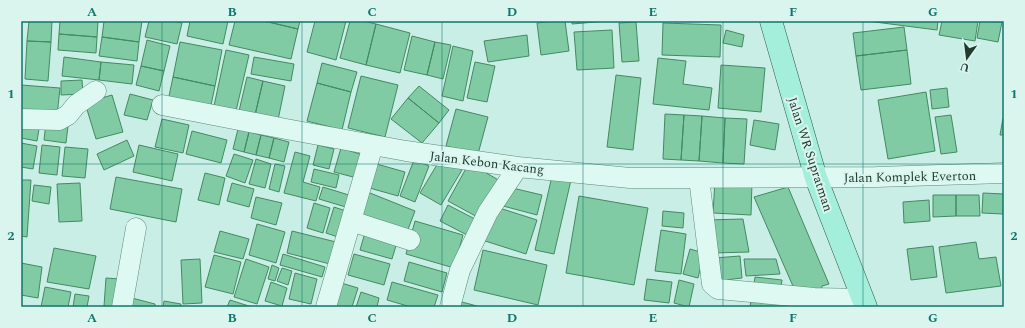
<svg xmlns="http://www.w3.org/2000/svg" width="1025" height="328" font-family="Spectral,serif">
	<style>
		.building { fill: #80cba3; stroke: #448963 }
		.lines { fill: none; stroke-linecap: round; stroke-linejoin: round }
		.minor-casing { stroke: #5e8a78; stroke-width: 21 }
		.major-casing { stroke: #325946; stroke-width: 23 }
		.minor { stroke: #ddf9f1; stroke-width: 20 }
		.major { stroke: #a3efdb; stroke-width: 22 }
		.grid { fill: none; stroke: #0f766e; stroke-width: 1; stroke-opacity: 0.55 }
		.labels { text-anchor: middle; stroke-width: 4; stroke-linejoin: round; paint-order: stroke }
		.street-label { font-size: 13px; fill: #213b2f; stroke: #d9f5ee }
		.neatline { fill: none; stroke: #0f766e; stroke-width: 1.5 }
		.grid-label { font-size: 13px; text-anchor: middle; font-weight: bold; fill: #0f766e }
	</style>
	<rect width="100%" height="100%" fill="#c9eee5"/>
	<path class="building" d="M29,21H52L51,42L27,41Z
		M60,21H98L97,37L59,34Z
		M104,21H142L139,42L102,37Z
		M149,21H173L182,23L177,44L145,37Z
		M190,21H228L223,44L187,36Z
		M235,21H264L298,29L291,59L229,45Z
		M264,21H300L298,29Z
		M315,21H346L336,60L307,52Z
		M350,21H363L376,24L366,65L340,58Z
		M553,21H565L569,51L541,55L537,23Z
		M572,21H607L572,24Z
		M867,21H938L937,30Z
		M942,21H978L975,41L939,35Z
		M980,21L1002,22L998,42L977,38Z
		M636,22L639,61L622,62L619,23Z
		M663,23L721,25L720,57L662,55Z
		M376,24L410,33L400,73L366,65Z
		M904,27L907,50L856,56L853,33Z
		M612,30L614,68L577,70L574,32Z
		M726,30L744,35L742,47L723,43Z
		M59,34L97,37L96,53L58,50Z
		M527,35L529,56L488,62L484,41Z
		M412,36L435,42L427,75L404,70Z
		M102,37L139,42L137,61L99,56Z
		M147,40L170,46L164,71L141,66Z
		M27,41L51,42L48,81L25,79Z
		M180,42L222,50L215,86L173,77Z
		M435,42L451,45L443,79L427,75Z
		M453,46L473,51L463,101L442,96Z
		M226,50L249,55L236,111L214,106Z
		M907,50L911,84L861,90L856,56Z
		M64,57L101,62L99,80L62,76Z
		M254,57L294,64L291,81L251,74Z
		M658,58L686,61L683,84L712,88L709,110L653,104Z
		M101,62L134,65L132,84L99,80Z
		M475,62L495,66L487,102L467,98Z
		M322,63L357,72L351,92L317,83Z
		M721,65L765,68L761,112L718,108Z
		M141,66L164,71L159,91L136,85Z
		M616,75L641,78L633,150L607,147Z
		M361,76L398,85L385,137L348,128Z
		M173,77L215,86L210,110L168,101Z
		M247,77L263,81L255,115L239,111Z
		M82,80L83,94L61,95V81Z
		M263,81L285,86L278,120L255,115Z
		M317,83L351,92L342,130L307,121Z
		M21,85L60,88L57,116L21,112Z
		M419,86L449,110L439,123L408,98Z
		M947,88L949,107L932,109L930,90Z
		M926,92L935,151L888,159L878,100Z
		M130,94L153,100L147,120L124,115Z
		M112,95L123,132L96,139L85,103Z
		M408,98L439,123L422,143L391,119Z
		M456,109L488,117L478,154L446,146Z
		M665,114L684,115L681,160L663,159Z
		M684,115L702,116L699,161L681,160Z
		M951,115L957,152L941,154L935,117Z
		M702,116L725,118L723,163L699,161Z
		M725,118L747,119L744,164L723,163Z
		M1003,118H1004V135H1000Z
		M162,119L189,125L183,153L155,147Z
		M754,120L779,124L775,150L750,145Z
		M46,123L68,126L66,143L44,140Z
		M21,126L39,129L37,141L21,138Z
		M238,129L249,132L244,152L233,149Z
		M192,131L227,140L221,163L186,154Z
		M249,132L261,135L256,155L244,152Z
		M261,135L274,138L269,158L256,155Z
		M274,138L289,142L284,162L269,158Z
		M127,140L134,156L104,170L97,154Z
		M21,143L37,146L33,169L21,167Z
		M42,145L60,147L57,175L39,173Z
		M139,145L178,154L172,181L133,172Z
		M318,145L334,149L329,169L313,165Z
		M65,147L88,149L85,178L62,176Z
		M341,148L363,155L357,178L334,172Z
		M295,152L310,156L303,182L320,187L316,201L284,193Z
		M234,154L253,160L245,183L226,176Z
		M441,158L462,170L441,205L420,193Z
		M256,159L271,164L265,188L249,184Z
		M414,160L429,166L415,202L400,196Z
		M373,163L405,172L398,196L366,187Z
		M469,163L502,182L481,219L448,201Z
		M275,164L285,166L279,192L269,189Z
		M314,169L339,175L336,188L311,182Z
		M205,173L225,178L219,205L198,200Z
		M552,176L571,180L554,254L535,250Z
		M116,177L182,189L176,222L110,209Z
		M21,180H31L27,237L21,236Z
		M715,180L752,182L751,215L713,213Z
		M80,183L82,221L59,222L57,184Z
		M232,183L254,189L249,207L227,201Z
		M34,185L51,187L49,204L32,201Z
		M323,187L352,196L349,208L319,199Z
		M508,187L542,195L537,215L503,206Z
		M788,187L829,284L822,286L821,294L796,293L754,197Z
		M365,191L415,211L407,232L357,213Z
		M983,193L1004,194L1003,214L982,213Z
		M933,195H956V216L933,217Z
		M956,195H979L980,216H956Z
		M579,196L648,208L634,285L566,273Z
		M256,197L282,203L276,225L251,218Z
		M929,200L930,221L904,223L903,202Z
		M314,203L330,208L323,233L307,228Z
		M448,205L475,219L467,235L440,221Z
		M493,206L537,220L526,254L482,240Z
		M334,207L349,212L341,238L326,233Z
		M663,211L684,213L683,228L662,226Z
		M743,219L749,252L713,253L707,220Z
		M415,221L463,235L454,268L406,254Z
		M257,224L285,232L276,263L249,255Z
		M366,229L398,239L392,259L360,250Z
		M661,230L686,234L681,274L655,271Z
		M220,231L249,239L243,259L214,252Z
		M292,231L336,242L330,264L287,253Z
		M976,242L979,259L996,257L1001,286L946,293L939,247Z
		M933,246L937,277L911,280L907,249Z
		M54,248L96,256L89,289L47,282Z
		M690,249L704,253L698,278L683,274Z
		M483,250L547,265L538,305L474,290Z
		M283,254L325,267L322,277L280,265Z
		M354,254L390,264L384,285L348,275Z
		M214,255L241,262L233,294L205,287Z
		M740,256L742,278L716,281L714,258Z
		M200,259L202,303L183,304L181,260Z
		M246,259L269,267L257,304L234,297Z
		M744,259H776L780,274L746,276Z
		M409,262L447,273L442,292L404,281Z
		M21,263L42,267L38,298L21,295Z
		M272,265L279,268L275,281L268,279Z
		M282,268L292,271L288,285L277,281Z
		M295,273L317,279L311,304L289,299Z
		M755,277L782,280L780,294L753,291Z
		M106,278L120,279L118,307L104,306Z
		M647,279L672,282L669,303L644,300Z
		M679,280L694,284L689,307L674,303Z
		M271,282L287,288L282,306L265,301Z
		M338,282L358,288L352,307H331Z
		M392,282L438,295L434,307H411L387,300Z
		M45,287L71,292L68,307H41Z
		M361,292L379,298L377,307H356Z
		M75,294L89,296L87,307H73Z
		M752,294L786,298L785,307H750Z
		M128,297L155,304V307H126Z
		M230,300L252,307H227Z
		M164,301L181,304V307H163Z
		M458,301L477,306L476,307H456Z"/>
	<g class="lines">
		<defs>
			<path id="minor" d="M162,105L286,129L406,151L518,167L630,178L876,177L1004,173
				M21,119L59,120L68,115L76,105L96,91
				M699,178L712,284L718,289L814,298L862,299
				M351,221L410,240
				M122,307L136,228
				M326,307L373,145
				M450,307L460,270L488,212L518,167"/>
			<path id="major" d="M771,21L816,178L866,307"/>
		</defs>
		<use href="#minor" class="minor-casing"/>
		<use href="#major" class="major-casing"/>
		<use href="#minor" class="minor"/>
		<use href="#major" class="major"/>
	</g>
	<path class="grid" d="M162,21V307M302,21V307M442,21V307M583,21V307M723,21V307M863,21V307M21,164H1004"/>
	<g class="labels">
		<g class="street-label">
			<text transform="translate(811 154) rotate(72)" y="5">Jalan WR Supratman</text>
			<text transform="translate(487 162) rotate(7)" y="5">Jalan Kebon Kacang</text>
			<text transform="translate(910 176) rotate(-1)" y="5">Jalan Komplek Everton</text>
		</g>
	</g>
	<rect width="1025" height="328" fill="none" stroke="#d9f5ee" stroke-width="44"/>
	<g transform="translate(967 58) rotate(194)" stroke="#d9f5ee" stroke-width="3" paint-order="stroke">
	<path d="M0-3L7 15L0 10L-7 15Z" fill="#213b2f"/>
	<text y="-6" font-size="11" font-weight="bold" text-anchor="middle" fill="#213b2f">U</text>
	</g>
	<rect x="22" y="22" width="981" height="284" class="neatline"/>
	<g class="grid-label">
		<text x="92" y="16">A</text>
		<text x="232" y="16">B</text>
		<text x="372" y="16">C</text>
		<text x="512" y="16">D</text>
		<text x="653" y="16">E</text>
		<text x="793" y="16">F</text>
		<text x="933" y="16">G</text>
		<text x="11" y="98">1</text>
		<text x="1014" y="98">1</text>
		<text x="11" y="240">2</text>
		<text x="1014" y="240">2</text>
		<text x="92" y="322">A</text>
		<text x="232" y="322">B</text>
		<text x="372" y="322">C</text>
		<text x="512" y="322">D</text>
		<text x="653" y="322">E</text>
		<text x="793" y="322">F</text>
		<text x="933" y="322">G</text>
	</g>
</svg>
